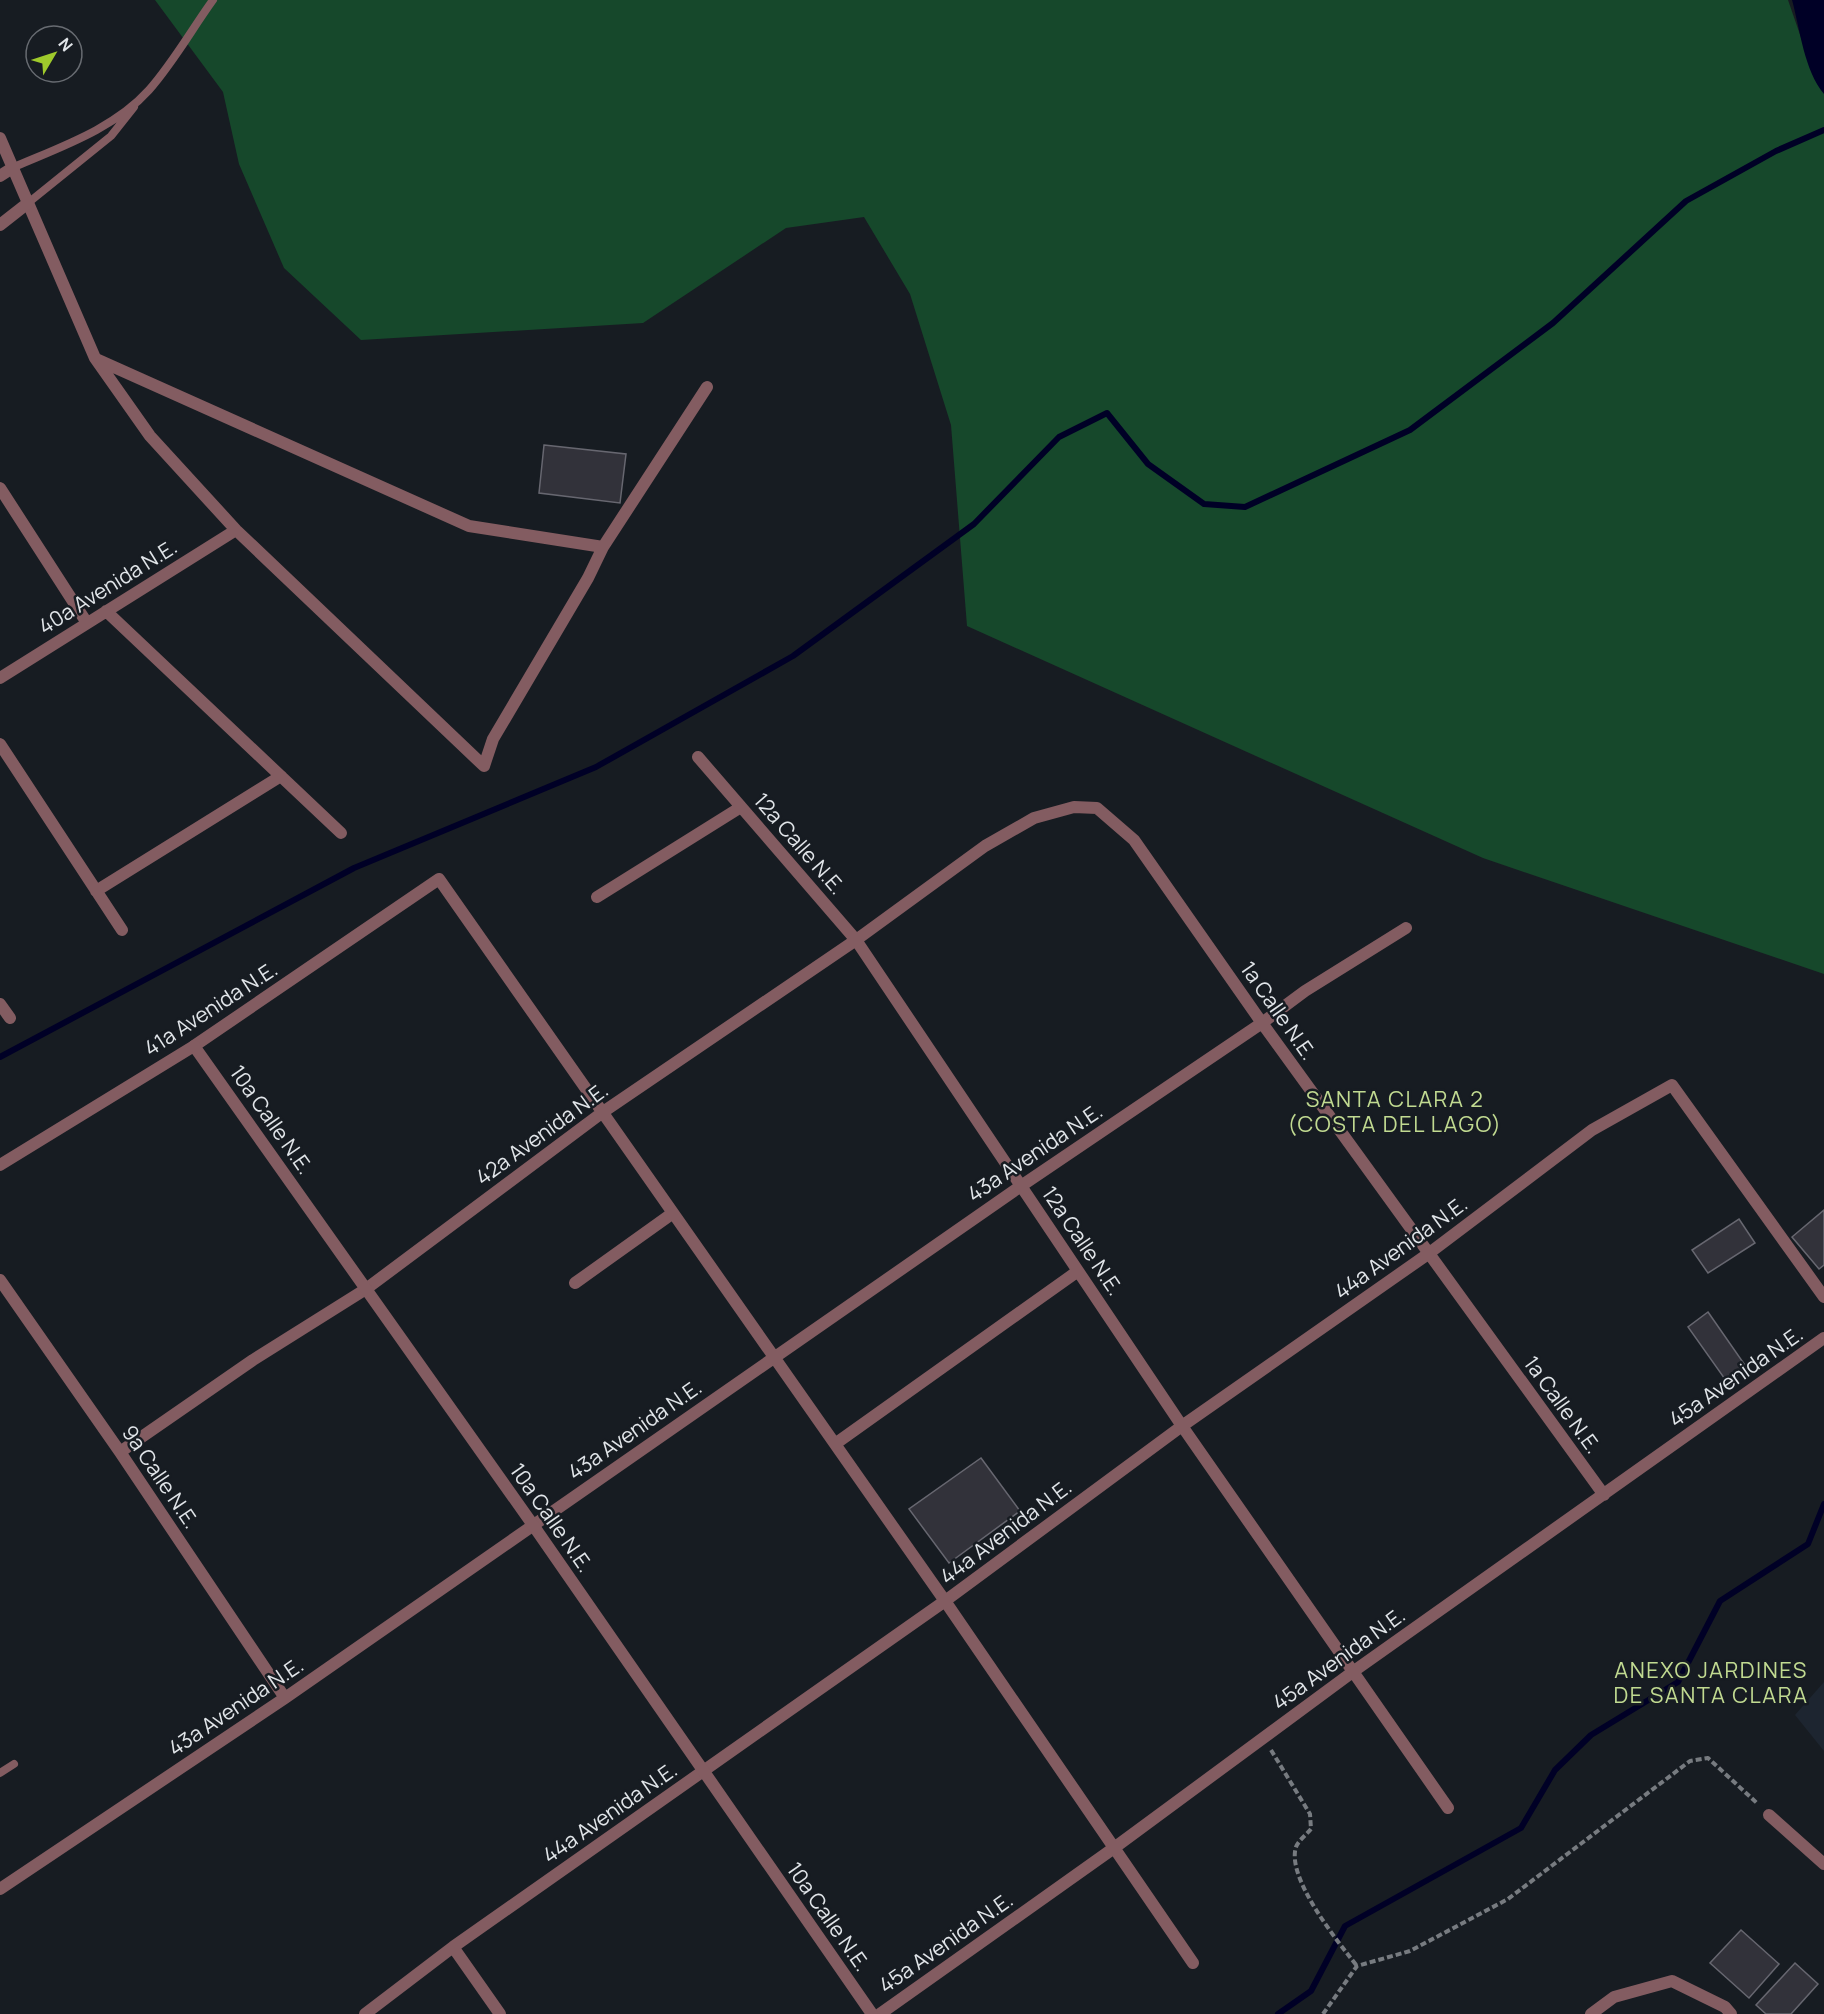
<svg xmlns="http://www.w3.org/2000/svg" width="1824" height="2014" font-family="Manrope,sans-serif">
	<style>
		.built { fill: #1d2530 }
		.green { fill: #16482b }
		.water { fill: #000026 }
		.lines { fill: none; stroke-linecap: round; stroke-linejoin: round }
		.stream { stroke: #000026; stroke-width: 6 }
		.building { fill: #32323a; stroke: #676770; stroke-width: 1.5 }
		.path { stroke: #777b80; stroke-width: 4; stroke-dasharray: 6 3; stroke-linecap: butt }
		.service { stroke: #835c61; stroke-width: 8 }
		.minor { stroke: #835c61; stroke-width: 12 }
		.tertiary { stroke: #835c61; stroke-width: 12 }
		.labels { text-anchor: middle; stroke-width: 5; stroke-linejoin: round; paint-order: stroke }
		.street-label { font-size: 21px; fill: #e1e5e9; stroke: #171c22 }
		.neighbourhood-label { font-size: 22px; letter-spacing: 1.5px; fill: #c1da91; stroke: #171c22 }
	</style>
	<rect width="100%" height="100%" fill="#171c22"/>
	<path class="built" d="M1824,1682V1751L1795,1715Z"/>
	<path class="green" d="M155,0H1788L1807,55L1824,79V974L1483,858L967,626L951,425L910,294L864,217L786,228L643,323L361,340L284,268L239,164L223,92Z"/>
	<path class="water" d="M1792,0H1824V94C1804,70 1800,29 1792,0Z"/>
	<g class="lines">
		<path class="stream" d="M0,1057L354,868L596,767L793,656L974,524L1059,437L1107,413L1148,464L1204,504L1245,507L1410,430L1553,323L1686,201L1776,151L1824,130
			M1278,2014L1311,1991L1345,1926L1521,1828L1555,1770L1591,1735L1678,1682L1720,1601L1808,1544L1824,1504"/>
	</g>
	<path class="building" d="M544,445L626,454L620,503L539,493Z
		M1824,1210V1265L1819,1269L1792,1237Z
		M1739,1219L1755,1243L1708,1273L1692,1250Z
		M1708,1312L1747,1368L1727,1382L1688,1327Z
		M981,1458L1020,1511L949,1563L909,1509Z
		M1741,1930L1779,1964L1749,1998L1710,1963Z
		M1795,1963L1818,1984L1791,2014H1766L1756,2005Z"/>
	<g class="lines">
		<path class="path" d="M1271,1750L1310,1814L1311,1829C1307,1834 1298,1841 1296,1847C1286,1878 1338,1942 1357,1966
			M1323,2014L1357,1966L1410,1951L1508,1899L1690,1761L1708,1758L1758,1804"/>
		<path class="service" d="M14,167C60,147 114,129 149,90C173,63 192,29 213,0
			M28,203L111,136L134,107
			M0,1773L14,1764"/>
		<path class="minor" d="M28,203L95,358L150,436L236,530L484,766L493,739L588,578L603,547L707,387
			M96,359L469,526L603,547
			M0,488L87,623
			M106,611L341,833
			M0,678L236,530
			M0,744L122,930
			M698,757L856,940L1182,1426L1448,1808
			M96,891L281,776
			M597,897L741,807
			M0,1004L10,1018
			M194,1046L439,879L945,1601L1193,1963
			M0,1280L120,1452L285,1698
			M575,1283L673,1213
			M835,1444L1078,1271
			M120,1452L253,1360L366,1289L603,1112L856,940L985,846L1034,818L1074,807L1097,808L1134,840L1262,1023L1604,1495
			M1769,1815L1824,1864
			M0,1889L285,1698L1021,1186L1262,1023L1305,991L1406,928
			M453,1947L500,2014
			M365,2014L453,1947L945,1601L1182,1426L1428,1254L1592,1130L1672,1085L1824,1297
			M880,2014L1114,1848L1354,1671L1824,1338
			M1591,2014L1614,1997L1672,1981L1725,2007L1731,2014"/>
		<path class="tertiary" d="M0,138L28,203L0,225
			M0,176L14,167
			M0,1165L194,1046L533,1525L872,2014"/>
	</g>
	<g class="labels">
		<g class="street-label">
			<text transform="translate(108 587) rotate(-32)" y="7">40a Avenida N.E.</text>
			<text transform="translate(799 844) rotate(49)" y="7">12a Calle N.E.</text>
			<text transform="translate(211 1009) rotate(-33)" y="7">41a Avenida N.E.</text>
			<text transform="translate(1278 1011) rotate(55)" y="7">1a Calle N.E.</text>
			<text transform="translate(271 1120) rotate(55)" y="7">10a Calle N.E.</text>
			<text transform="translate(542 1134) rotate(-36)" y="7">42a Avenida N.E.</text>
			<text transform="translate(1035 1153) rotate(-34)" y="7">43a Avenida N.E.</text>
			<text transform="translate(1082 1241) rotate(56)" y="7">12a Calle N.E.</text>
			<text transform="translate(1401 1248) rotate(-36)" y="7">44a Avenida N.E.</text>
			<text transform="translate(1736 1377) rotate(-35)" y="7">45a Avenida N.E.</text>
			<text transform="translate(1562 1405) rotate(54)" y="7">1a Calle N.E.</text>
			<text transform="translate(635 1430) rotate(-35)" y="7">43a Avenida N.E.</text>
			<text transform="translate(160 1477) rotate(56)" y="7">9a Calle N.E.</text>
			<text transform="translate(551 1518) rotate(55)" y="7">10a Calle N.E.</text>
			<text transform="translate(1006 1532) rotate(-37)" y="7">44a Avenida N.E.</text>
			<text transform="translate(1339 1659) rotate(-36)" y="7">45a Avenida N.E.</text>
			<text transform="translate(236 1707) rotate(-34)" y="7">43a Avenida N.E.</text>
			<text transform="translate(610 1813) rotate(-35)" y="7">44a Avenida N.E.</text>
			<text transform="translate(828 1917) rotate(55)" y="7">10a Calle N.E.</text>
			<text transform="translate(946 1943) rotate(-35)" y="7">45a Avenida N.E.</text>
		</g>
		<g class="neighbourhood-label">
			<text x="1395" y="1107">SANTA CLARA 2<tspan x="1395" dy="25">(COSTA DEL LAGO)</tspan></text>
			<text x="1711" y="1678">ANEXO JARDINES<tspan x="1711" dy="25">DE SANTA CLARA</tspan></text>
		</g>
	</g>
	<g transform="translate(54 54) rotate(51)"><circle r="28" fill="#171c22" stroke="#686c72" stroke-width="1.5"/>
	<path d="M0-4.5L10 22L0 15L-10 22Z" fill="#9fca2c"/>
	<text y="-9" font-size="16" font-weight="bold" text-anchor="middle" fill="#e1e5e9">N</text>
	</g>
</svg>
